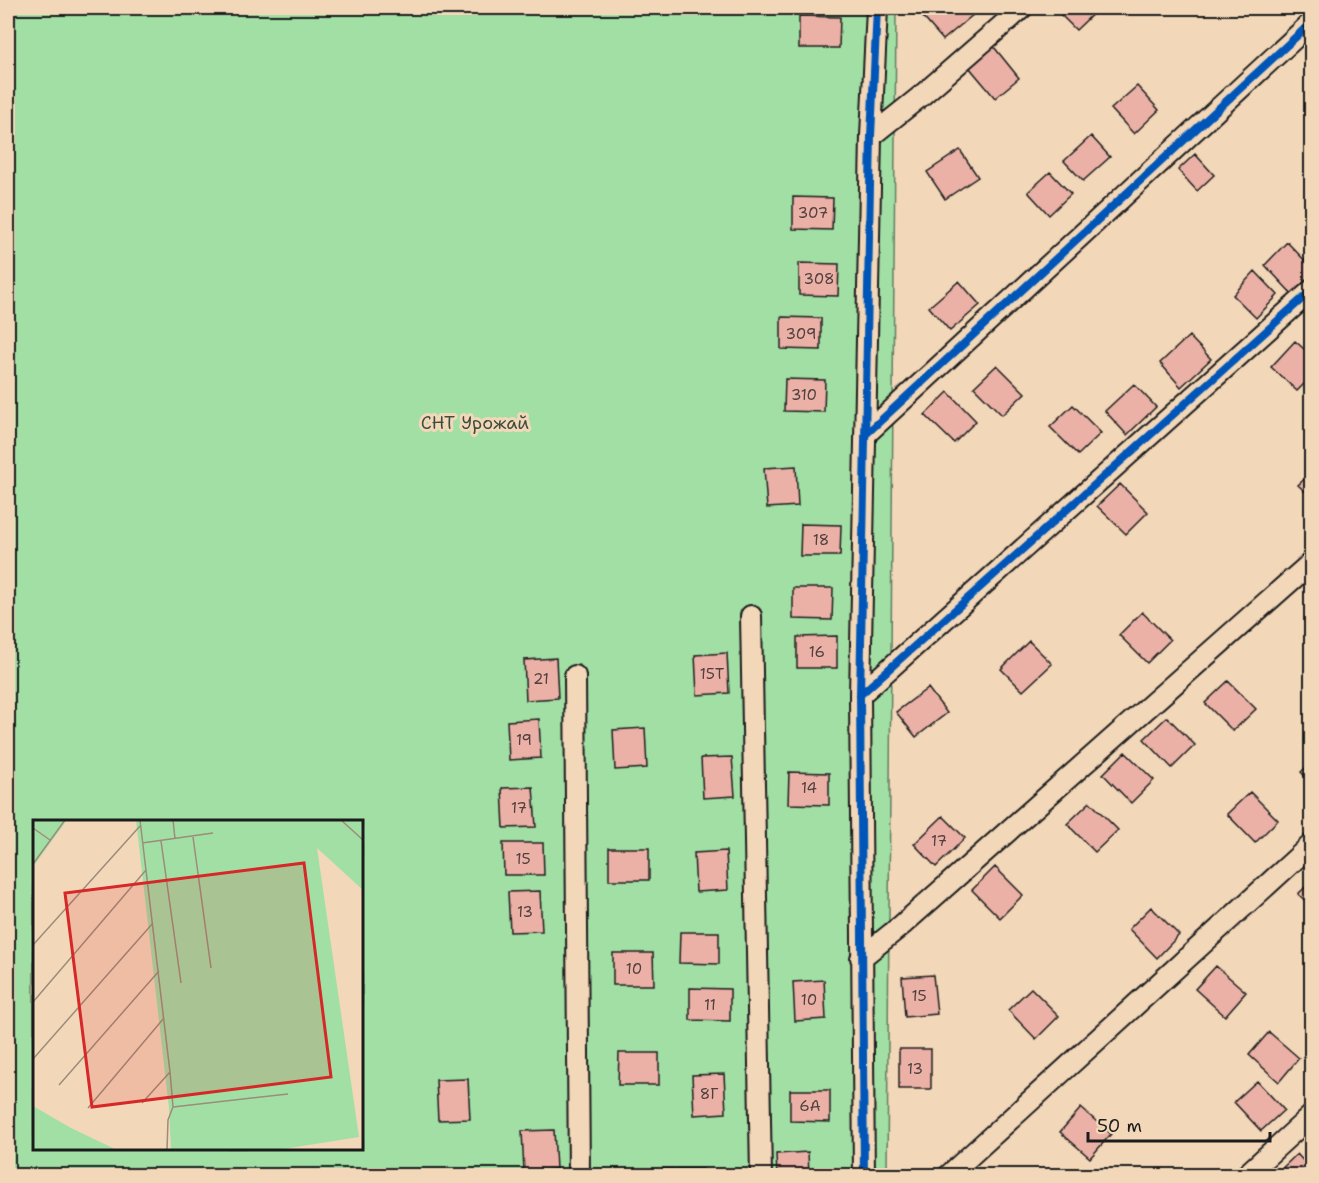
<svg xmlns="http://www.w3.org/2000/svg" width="1319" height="1183" font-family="'Shantell Sans',sans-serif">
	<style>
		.green { fill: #a2dfa5; stroke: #5f7e60; stroke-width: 1.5; fill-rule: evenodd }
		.building { fill: #ebb1a6; stroke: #1c1c1c; stroke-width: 1.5 }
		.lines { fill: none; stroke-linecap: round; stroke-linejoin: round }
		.street-casing { stroke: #1c1c1c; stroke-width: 24 }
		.street { stroke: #f2d7b9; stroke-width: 20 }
		.cycleway-casing { stroke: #f2d7b9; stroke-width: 11 }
		.cycleway { stroke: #0057b8; stroke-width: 8 }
		.labels { text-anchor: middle; stroke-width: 6; stroke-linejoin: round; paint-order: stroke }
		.number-label { font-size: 15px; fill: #50413e }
		.park-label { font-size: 18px; fill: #3e4d3e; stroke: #f2d7b9 }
		.inset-road { fill: none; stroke: #9c8c7a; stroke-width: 1.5 }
		.view { fill: #d62828; fill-opacity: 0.15; stroke: #d62828; stroke-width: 3 }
		.inset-edge { fill: none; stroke: #1c1c1c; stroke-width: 3 }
	</style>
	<rect width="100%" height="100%" fill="#f2d7b9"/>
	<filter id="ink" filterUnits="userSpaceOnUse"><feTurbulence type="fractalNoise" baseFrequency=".0167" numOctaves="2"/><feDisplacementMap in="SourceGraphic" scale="12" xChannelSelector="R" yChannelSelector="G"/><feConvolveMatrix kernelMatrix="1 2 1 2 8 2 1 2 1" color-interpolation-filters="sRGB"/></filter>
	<g filter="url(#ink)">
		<path class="green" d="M8,8H896L887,1175H8ZM34,822H362V1148H34Z"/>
		<path class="building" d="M932,8H968L974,14L943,40L922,16Z
			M1054,8H1099L1076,30Z
			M799,16L840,17L839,48H799Z
			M994,47L1019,78L995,98L969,67Z
			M1137,86L1159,110L1134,134L1111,109Z
			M1091,136L1110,157L1083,181L1064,161Z
			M960,150L978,177L945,199L927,172Z
			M1195,154L1214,175L1197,191L1178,170Z
			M1050,172L1071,194L1049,215L1028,192Z
			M793,197L833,198L832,230L793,229Z
			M1287,242L1312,268V274L1292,294L1265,265Z
			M799,263L839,264L838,296L799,295Z
			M1255,271L1278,295L1256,318L1233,295Z
			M959,281L980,305L950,331L929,307Z
			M781,317L821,318V350L781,349Z
			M1189,336L1211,359L1181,387L1160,363Z
			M1295,341L1312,356V376L1297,391L1271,367Z
			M997,365L1025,393L1002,415L974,387Z
			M785,379L825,380L824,412L784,411Z
			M1134,384L1156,407L1127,435L1105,411Z
			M948,392L976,421L954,443L925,415Z
			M1073,405L1101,433L1078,455L1050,427Z
			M796,466L798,506L767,508L764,468Z
			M1312,472V498L1298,485Z
			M1120,484L1148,512L1126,534L1097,506Z
			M801,524L841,525L840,556H800Z
			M793,588H833L832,620L793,619Z
			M1142,612L1170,640L1147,663L1119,635Z
			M837,636V668H797V637Z
			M1029,641L1052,664L1023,691L1001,669Z
			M727,653L729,693L697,695L695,655Z
			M556,658L558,698L526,700L524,660Z
			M1228,681L1256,709L1233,731L1205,703Z
			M928,688L947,713L916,737L896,712Z
			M1167,717L1195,745L1172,768L1144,739Z
			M539,719L541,758L509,760L507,721Z
			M645,728L647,768L615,770L613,730Z
			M1125,752L1154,780L1131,803L1103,774Z
			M732,757L735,796L703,798L701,758Z
			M1312,762V783L1301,772Z
			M789,772L829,773V805L788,804Z
			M533,787L536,827L504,828L502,788Z
			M1250,792L1278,820L1255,843L1227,814Z
			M1090,802L1118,830L1095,852L1067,824Z
			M943,816L965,838L936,867L914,844Z
			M503,843H543L544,875H504Z
			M609,848H649V880H609Z
			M726,851L728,890L696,892L694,853Z
			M995,867L1023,895L1000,918L972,890Z
			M1312,881V907L1298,894Z
			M540,891L542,931L510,932L508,892Z
			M1151,907L1179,935L1157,958L1129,929Z
			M680,932H719V964L679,963Z
			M613,953H653L654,985H613Z
			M1216,966L1246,992L1225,1016L1195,989Z
			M933,975L937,1014L905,1017L902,977Z
			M824,980L826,1019L795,1021L793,982Z
			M690,988L730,989V1021L690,1020Z
			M1031,988L1059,1016L1036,1039L1008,1010Z
			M1269,1032L1299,1058L1279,1082L1249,1055Z
			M899,1049H931V1089H899Z
			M619,1053H659V1085H618Z
			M724,1074L726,1113L694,1115L692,1075Z
			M468,1079L470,1119L438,1120L436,1080Z
			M1257,1081L1284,1110L1261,1131L1234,1102Z
			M790,1090H830V1122L790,1121Z
			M1081,1108L1111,1134L1090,1158L1060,1132Z
			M554,1130L556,1169L524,1171L522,1131Z
			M808,1152L809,1176H777L776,1154Z
			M1297,1154L1312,1170V1176H1274Z
			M663,1169H703V1176H663Z"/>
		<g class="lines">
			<defs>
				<path id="street" d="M871,136L921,96L1022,8
					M865,435L1312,22
					M751,616L761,1176
					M575,676L579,1176
					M860,695L1312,290
					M861,958L902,925L1312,562
					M864,1176L860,695L871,136L877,8
					M948,1176L1312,844
					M1245,1176L1312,1115"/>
			</defs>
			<use href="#street" class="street-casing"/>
			<use href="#street" class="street"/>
			<defs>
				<path id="cycleway" d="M865,435L1312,22
					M860,695L1312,290
					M864,1176L860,695L871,136L877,8"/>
			</defs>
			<use href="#cycleway" class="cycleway-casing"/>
			<use href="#cycleway" class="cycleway"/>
		</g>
	</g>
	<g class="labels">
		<g class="number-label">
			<text x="813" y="218">307</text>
			<text x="819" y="284">308</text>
			<text x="801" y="339">309</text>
			<text x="804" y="400">310</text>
			<text x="821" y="545">18</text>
			<text x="817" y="657">16</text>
			<text x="712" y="679">15Т</text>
			<text x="541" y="684">21</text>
			<text x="524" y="745">19</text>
			<text x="809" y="793">14</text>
			<text x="519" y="813">17</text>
			<text x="939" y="846">17</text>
			<text x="523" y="864">15</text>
			<text x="525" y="917">13</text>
			<text x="634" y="974">10</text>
			<text x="919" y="1001">15</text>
			<text x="809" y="1005">10</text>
			<text x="710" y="1010">11</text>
			<text x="915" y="1074">13</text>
			<text x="709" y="1099">8Г</text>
			<text x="810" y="1111">6А</text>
		</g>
		<g class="park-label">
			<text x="475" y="429">СНТ Урожай</text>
		</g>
	</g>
	<g transform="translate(33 820)">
		<rect width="330" height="330" fill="#f2d7b9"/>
		<path d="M0,0H34L0,47ZM103,0H330V70L284,28L326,317L244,330H138L136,288ZM0,286L38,308L84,330H0Z" fill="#a2dfa5"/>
		<path class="inset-road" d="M107,0L137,252L140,287L135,300L134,330M140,0L142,19M308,0L330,20M0,8L17,20M160,17L178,148M128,21L148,163M109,23L180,13M0,44L32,0M0,125L107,6M0,182L113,50M0,239L120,103M26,265L126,151M109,283L137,252M140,287L255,274M55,288L131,198"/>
		<path class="view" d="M271,43L298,257L59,287L32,73Z"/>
		<rect width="330" height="330" class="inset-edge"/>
	</g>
	<rect width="1319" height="1183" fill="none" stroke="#f2d7b9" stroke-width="30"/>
	<rect x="15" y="15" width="1289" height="1153" fill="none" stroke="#1c1c1c" stroke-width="2" filter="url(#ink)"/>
	<path d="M1088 1132v9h182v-9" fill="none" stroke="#1c1c1c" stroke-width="3"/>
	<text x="1097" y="1132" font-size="18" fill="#1c1c1c" stroke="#f2d7b9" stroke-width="4.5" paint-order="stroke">50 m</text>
</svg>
